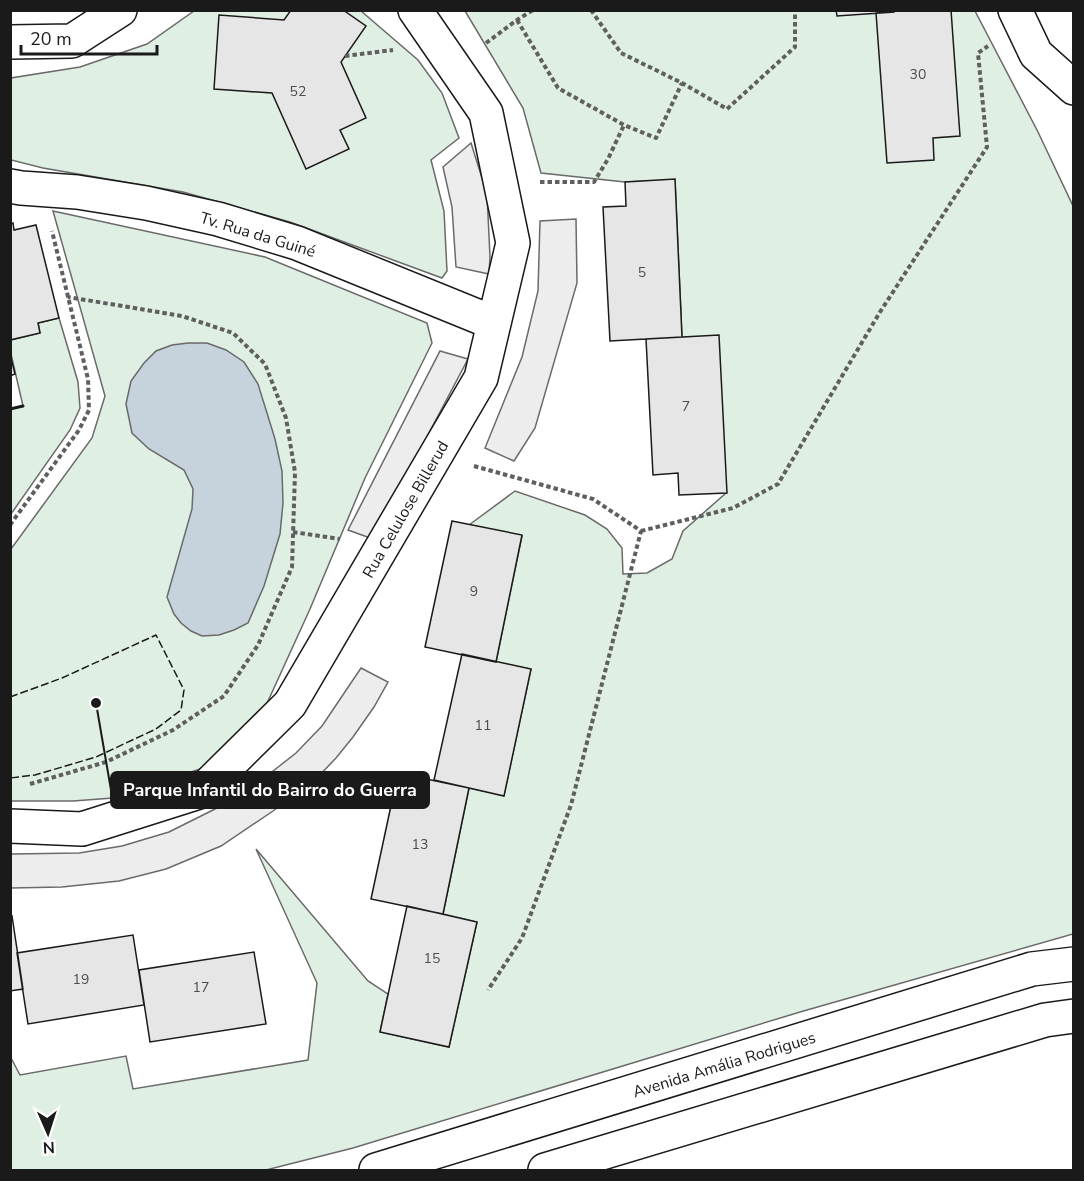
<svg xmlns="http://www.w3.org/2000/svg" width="1084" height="1181" font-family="'Nunito Sans',sans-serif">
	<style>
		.green { fill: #e0efe3; stroke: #6a6a6a; stroke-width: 1.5 }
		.parking { fill: #ededed; stroke: #6a6a6a; stroke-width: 1.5 }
		.water { fill: #c6d2dc; stroke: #6a6a6a; stroke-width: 1.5 }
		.building { fill: #e6e6e6; stroke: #1a1a1a; stroke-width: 1.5 }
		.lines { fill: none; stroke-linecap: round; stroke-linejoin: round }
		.street-casing { stroke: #1a1a1a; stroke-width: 36 }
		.secondary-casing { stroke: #1a1a1a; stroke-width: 36 }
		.path { stroke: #5f5f5f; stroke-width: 4; stroke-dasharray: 4.5 3; stroke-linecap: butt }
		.street { stroke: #fff; stroke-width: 33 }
		.secondary { stroke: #fff; stroke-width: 33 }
		.fence { stroke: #1a1a1a; stroke-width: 1.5; stroke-dasharray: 8 3; stroke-linecap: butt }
		.wall { stroke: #1a1a1a; stroke-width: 3 }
		.labels { text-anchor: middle; stroke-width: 4.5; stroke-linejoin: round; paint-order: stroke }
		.number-label { font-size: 14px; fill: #4d4d4d }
		.street-label { font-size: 16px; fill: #1a1a1a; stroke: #fff }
		.leader { fill: none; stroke: #1a1a1a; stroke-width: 2 }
		.callout-dot { fill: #1a1a1a; stroke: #fff; stroke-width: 2 }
		.callout { fill: #1a1a1a; stroke: #1a1a1a; stroke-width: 2 }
		.callout-label { font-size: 18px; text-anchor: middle; font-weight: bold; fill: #fff }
	</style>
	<rect width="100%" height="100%" fill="#fff"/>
	<path class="green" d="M194,11H361L418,60L442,93L459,138L431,160L444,211L447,271L442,278L290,222L183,192L43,168L11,160V78L80,67L147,44Z
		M465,11H975L1038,132L1073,206V934L800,1012L353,1148L266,1170H11L10,1056L20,1075L126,1056L133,1089L308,1060L317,983L256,849L368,981L388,994L380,1032L449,1047L477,922L443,914L469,788L504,795L531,669L496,662L522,536L469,525L515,491L585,515L607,529L622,548L623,574L647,573L672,559L683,531L726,493L682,337L675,180L625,182L541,173L523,108Z
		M53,211L265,257L427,323L432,343L365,478L310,609L263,712L203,768L113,798L73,801H11V549L92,438L105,396Z
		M59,318L78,382L80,408L70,430L11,514V409L23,406L11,354V340L40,333L38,323Z"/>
	<path class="parking" d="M471,143L487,194L490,257L489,274L456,267L452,207L443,167Z
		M576,219L577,283L535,428L514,461L485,448L522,357L538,291L540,221Z
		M440,351L468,359L373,539L348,530Z
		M361,668L388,682L374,707L353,737L336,758L315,780L273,811L221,846L166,869L119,881L62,887L11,888V854L79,853L122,846L169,832L217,808L268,775L296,753L322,726Z"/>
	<path class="water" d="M188,343H207L226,350L244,362L258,384L275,439L282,471L283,503L280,534L264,586L248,623L234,630L219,635L202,636L191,631L181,623L174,614L167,597L192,509L193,489L184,470L149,449L132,433L126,404L131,381L144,363L156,351L172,345Z"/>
	<path class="building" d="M291,10H343L366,26L341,62L366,118L340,130L349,149L306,169L272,93L214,89L219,15L284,20Z
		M836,10H894V12L837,16Z
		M894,10H951L960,136L933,138L934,160L887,163L876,13L894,12Z
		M675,179L682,337L610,341L603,207L626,206L625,182Z
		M13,223L14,230L36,225L59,318L38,323L40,333L10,340V224Z
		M719,335L727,493L679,495L678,473L653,475L646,339Z
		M10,354L15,374L10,376Z
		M452,521L522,535L496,662L425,647Z
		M462,654L531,669L504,796L434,780Z
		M398,773L469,788L443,914L371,899Z
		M407,906L477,922L449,1047L380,1032Z
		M12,916L23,989L10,991V917Z
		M133,935L144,1005L28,1024L17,953Z
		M254,952L266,1024L150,1042L139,970Z"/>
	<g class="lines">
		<defs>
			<path id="street" d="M1015,10L1036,54L1074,88
				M10,42L72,41L120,10
				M10,186L21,188L77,192L146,203L218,219L297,243L494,323
				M10,826L82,829L202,791L290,704L481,378L513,243L486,113L415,10"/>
			<path id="secondary" d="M376,1170L1032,969L1074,964
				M545,1170L1045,1020L1074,1016"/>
		</defs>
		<use href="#street" class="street-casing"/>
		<use href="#secondary" class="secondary-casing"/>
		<path class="path" d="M591,10L621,53L682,83L727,109L795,47V10
			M517,20L558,88L624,125L656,138L682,83
			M486,43L517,20L533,10
			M345,56L393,50
			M540,182H594L608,159L624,125
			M474,466L593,499L641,531L571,805L522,938L488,990
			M10,525L79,430L89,410L88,379L52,231
			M641,531L733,508L778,484L880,312L987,147L978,53L988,46
			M293,532L340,539
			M30,784L106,762L173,730L224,696L258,645L292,567L295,472L286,418L265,364L233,333L182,316L68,297"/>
		<use href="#street" class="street"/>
		<use href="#secondary" class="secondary"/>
		<path class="fence" d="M10,697L62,678L156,635L184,690L181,710L156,729L96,757L35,775L10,778"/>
		<path class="wall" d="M10,409L23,406"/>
	</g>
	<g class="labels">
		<g class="number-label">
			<text x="918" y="79">30</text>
			<text x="298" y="96">52</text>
			<text x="642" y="277">5</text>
			<text x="686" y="411">7</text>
			<text x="474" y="596">9</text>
			<text x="483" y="730">11</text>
			<text x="420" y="849">13</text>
			<text x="432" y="963">15</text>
			<text x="81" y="984">19</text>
			<text x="201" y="992">17</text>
		</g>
		<g class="street-label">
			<text transform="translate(258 234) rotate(17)" y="6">Tv. Rua da Guiné</text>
			<text transform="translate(405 509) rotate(-60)" y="6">Rua Celulose Billerud</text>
			<text transform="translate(724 1064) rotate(-17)" y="6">Avenida Amália Rodrigues</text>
		</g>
	</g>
	<path class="leader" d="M96 703L111 790"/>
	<circle class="callout-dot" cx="96" cy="703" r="6"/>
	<rect class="callout" x="111" y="772" width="318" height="36" rx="6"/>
	<g class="callout-label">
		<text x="270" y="796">Parque Infantil do Bairro do Guerra</text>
	</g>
	<rect width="1084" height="1181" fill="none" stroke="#1a1a1a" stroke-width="24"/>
	<g transform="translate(48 1133) rotate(177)" stroke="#ffffff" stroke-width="4.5" paint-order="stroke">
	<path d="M0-4.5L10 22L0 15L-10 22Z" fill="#1a1a1a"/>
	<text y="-9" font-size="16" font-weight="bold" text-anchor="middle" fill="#1a1a1a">N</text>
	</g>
	<path d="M21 45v9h136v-9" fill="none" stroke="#1a1a1a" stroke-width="3"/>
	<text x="30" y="45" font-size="18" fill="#1a1a1a" stroke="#ffffff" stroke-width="4.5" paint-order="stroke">20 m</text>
</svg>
